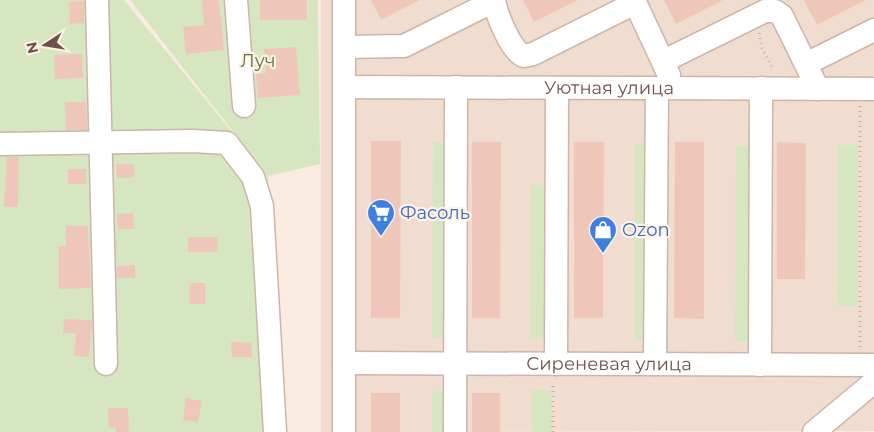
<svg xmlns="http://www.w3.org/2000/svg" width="874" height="432" font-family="Montserrat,sans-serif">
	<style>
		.residential { fill: #f1ddd0 }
		.green { fill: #d6e6c1 }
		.building { fill: #eec7ba }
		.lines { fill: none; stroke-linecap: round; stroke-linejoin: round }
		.minor-casing { stroke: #ccb5ab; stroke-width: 25 }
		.path { stroke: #d2aa9e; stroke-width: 3; stroke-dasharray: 1 4; stroke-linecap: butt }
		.minor { stroke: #fff; stroke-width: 22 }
		.labels { text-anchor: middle; stroke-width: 4.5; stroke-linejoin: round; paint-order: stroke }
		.park-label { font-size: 18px; fill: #597542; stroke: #fef1e6 }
		.street-label { font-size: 18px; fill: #6f514a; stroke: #fef1e6 }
		.shop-label { font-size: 18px; fill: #366cbe; stroke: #fef1e6; text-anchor: start }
	</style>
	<rect width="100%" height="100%" fill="#faece1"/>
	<path class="residential" d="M321,0H874V431L321,432Z"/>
	<path class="green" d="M0,0H124L268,176L130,0H318L320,164L268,176L271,266L282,432H0Z
		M433,142H452V338H432Z
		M635,144H652V340H635Z
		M838,145H858V306H837Z
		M736,146H755V342H735Z
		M531,185H551L550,339H530Z
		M532,390H552V432H532Z
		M432,391L449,392V432H432Z"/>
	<path class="building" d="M202,0H219L224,50L186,54L183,27L204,25Z
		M260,0H307V20H260Z
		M371,0H420L381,20Z
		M523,0H578L534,22Z
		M664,0H723L676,24Z
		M804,0H866L817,25Z
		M84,1V23L70,24L69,2Z
		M296,47L300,95L258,98L256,74L266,73L264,49Z
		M82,54L83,78L55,79L54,55Z
		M65,102H86L87,130H66Z
		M371,141H401L400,318H371Z
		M472,142H501L500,318H472Z
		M574,142H604L603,318H574Z
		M675,142H704V319L674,318Z
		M777,142L806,143L805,279H777Z
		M7,157H19L18,207H4Z
		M116,164H134V177L117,178Z
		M68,169H86V184H68Z
		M133,213L134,229H118L117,214Z
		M66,226H88L91,288L59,289V246H66Z
		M188,237H218L217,252H188Z
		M135,265V278H117V266Z
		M190,283H205V304H189Z
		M64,319L92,320L89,357L74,356L76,333H63Z
		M231,342L251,343L252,357H232Z
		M371,393H400V432H371Z
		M472,393H500V432H472Z
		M186,398L202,401L198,422L183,420Z
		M108,408H128L129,432H116V427L109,428Z"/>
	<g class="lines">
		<defs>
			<g id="minor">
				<path d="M97,0L106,364"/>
				<path d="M236,0L244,106"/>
				<path d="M494,0C496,13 511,52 524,56L533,54L635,3"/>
				<path d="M634,0L669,75"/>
				<path d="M344,47L404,46L494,1"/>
				<path d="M664,61L765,11H775L782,16L818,89"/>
				<path d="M806,64L874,30"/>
				<path id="s1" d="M344,87L874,89"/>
				<path d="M0,144L193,141L227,143L253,177L262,206L275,432"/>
				<path id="s2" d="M344,363L874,365"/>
				<path d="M556,364L557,88"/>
				<path d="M655,364L657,88"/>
				<path d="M760,365L761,88"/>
				<path d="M344,432V0"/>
				<path d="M455,432L456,87"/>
				<path d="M814,432L874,382"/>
			</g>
		</defs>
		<use href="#minor" class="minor-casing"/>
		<path class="path" d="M759,33L762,48L772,67
			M860,347V106
			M553,432V383"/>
		<use href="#minor" class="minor"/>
	</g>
	<defs>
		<symbol id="supermarket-pin" viewBox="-11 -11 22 30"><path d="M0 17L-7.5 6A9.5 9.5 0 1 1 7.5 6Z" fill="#3f7fe0" stroke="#fef1e6"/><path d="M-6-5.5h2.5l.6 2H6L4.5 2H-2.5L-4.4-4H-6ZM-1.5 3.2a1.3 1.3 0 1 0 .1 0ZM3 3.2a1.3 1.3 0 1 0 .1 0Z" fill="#fff"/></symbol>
		<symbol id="shop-pin" viewBox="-11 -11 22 30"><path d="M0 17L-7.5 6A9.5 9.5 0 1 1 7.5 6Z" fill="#3f7fe0" stroke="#fef1e6"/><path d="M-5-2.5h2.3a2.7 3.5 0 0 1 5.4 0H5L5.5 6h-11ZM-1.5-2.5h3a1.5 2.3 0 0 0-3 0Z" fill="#fff"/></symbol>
	</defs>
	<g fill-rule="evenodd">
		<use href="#supermarket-pin" x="365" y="197" width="32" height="43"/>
		<use href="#shop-pin" x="587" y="214" width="32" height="43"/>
	</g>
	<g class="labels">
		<g class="park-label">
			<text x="258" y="67">Луч</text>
		</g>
		<g class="street-label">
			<text dy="6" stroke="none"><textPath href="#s1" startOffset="265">Уютная улица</textPath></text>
			<text dy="6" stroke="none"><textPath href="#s2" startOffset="265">Сиреневая улица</textPath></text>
		</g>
		<g class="shop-label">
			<text x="400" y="219">Фасоль</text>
			<text x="622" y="236">Ozon</text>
		</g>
	</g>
	<g transform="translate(45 45) rotate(258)" stroke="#fef1e6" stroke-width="4" paint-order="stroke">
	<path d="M0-4L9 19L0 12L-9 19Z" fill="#6f514a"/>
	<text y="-8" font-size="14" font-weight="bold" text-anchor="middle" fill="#6f514a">N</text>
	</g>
</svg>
